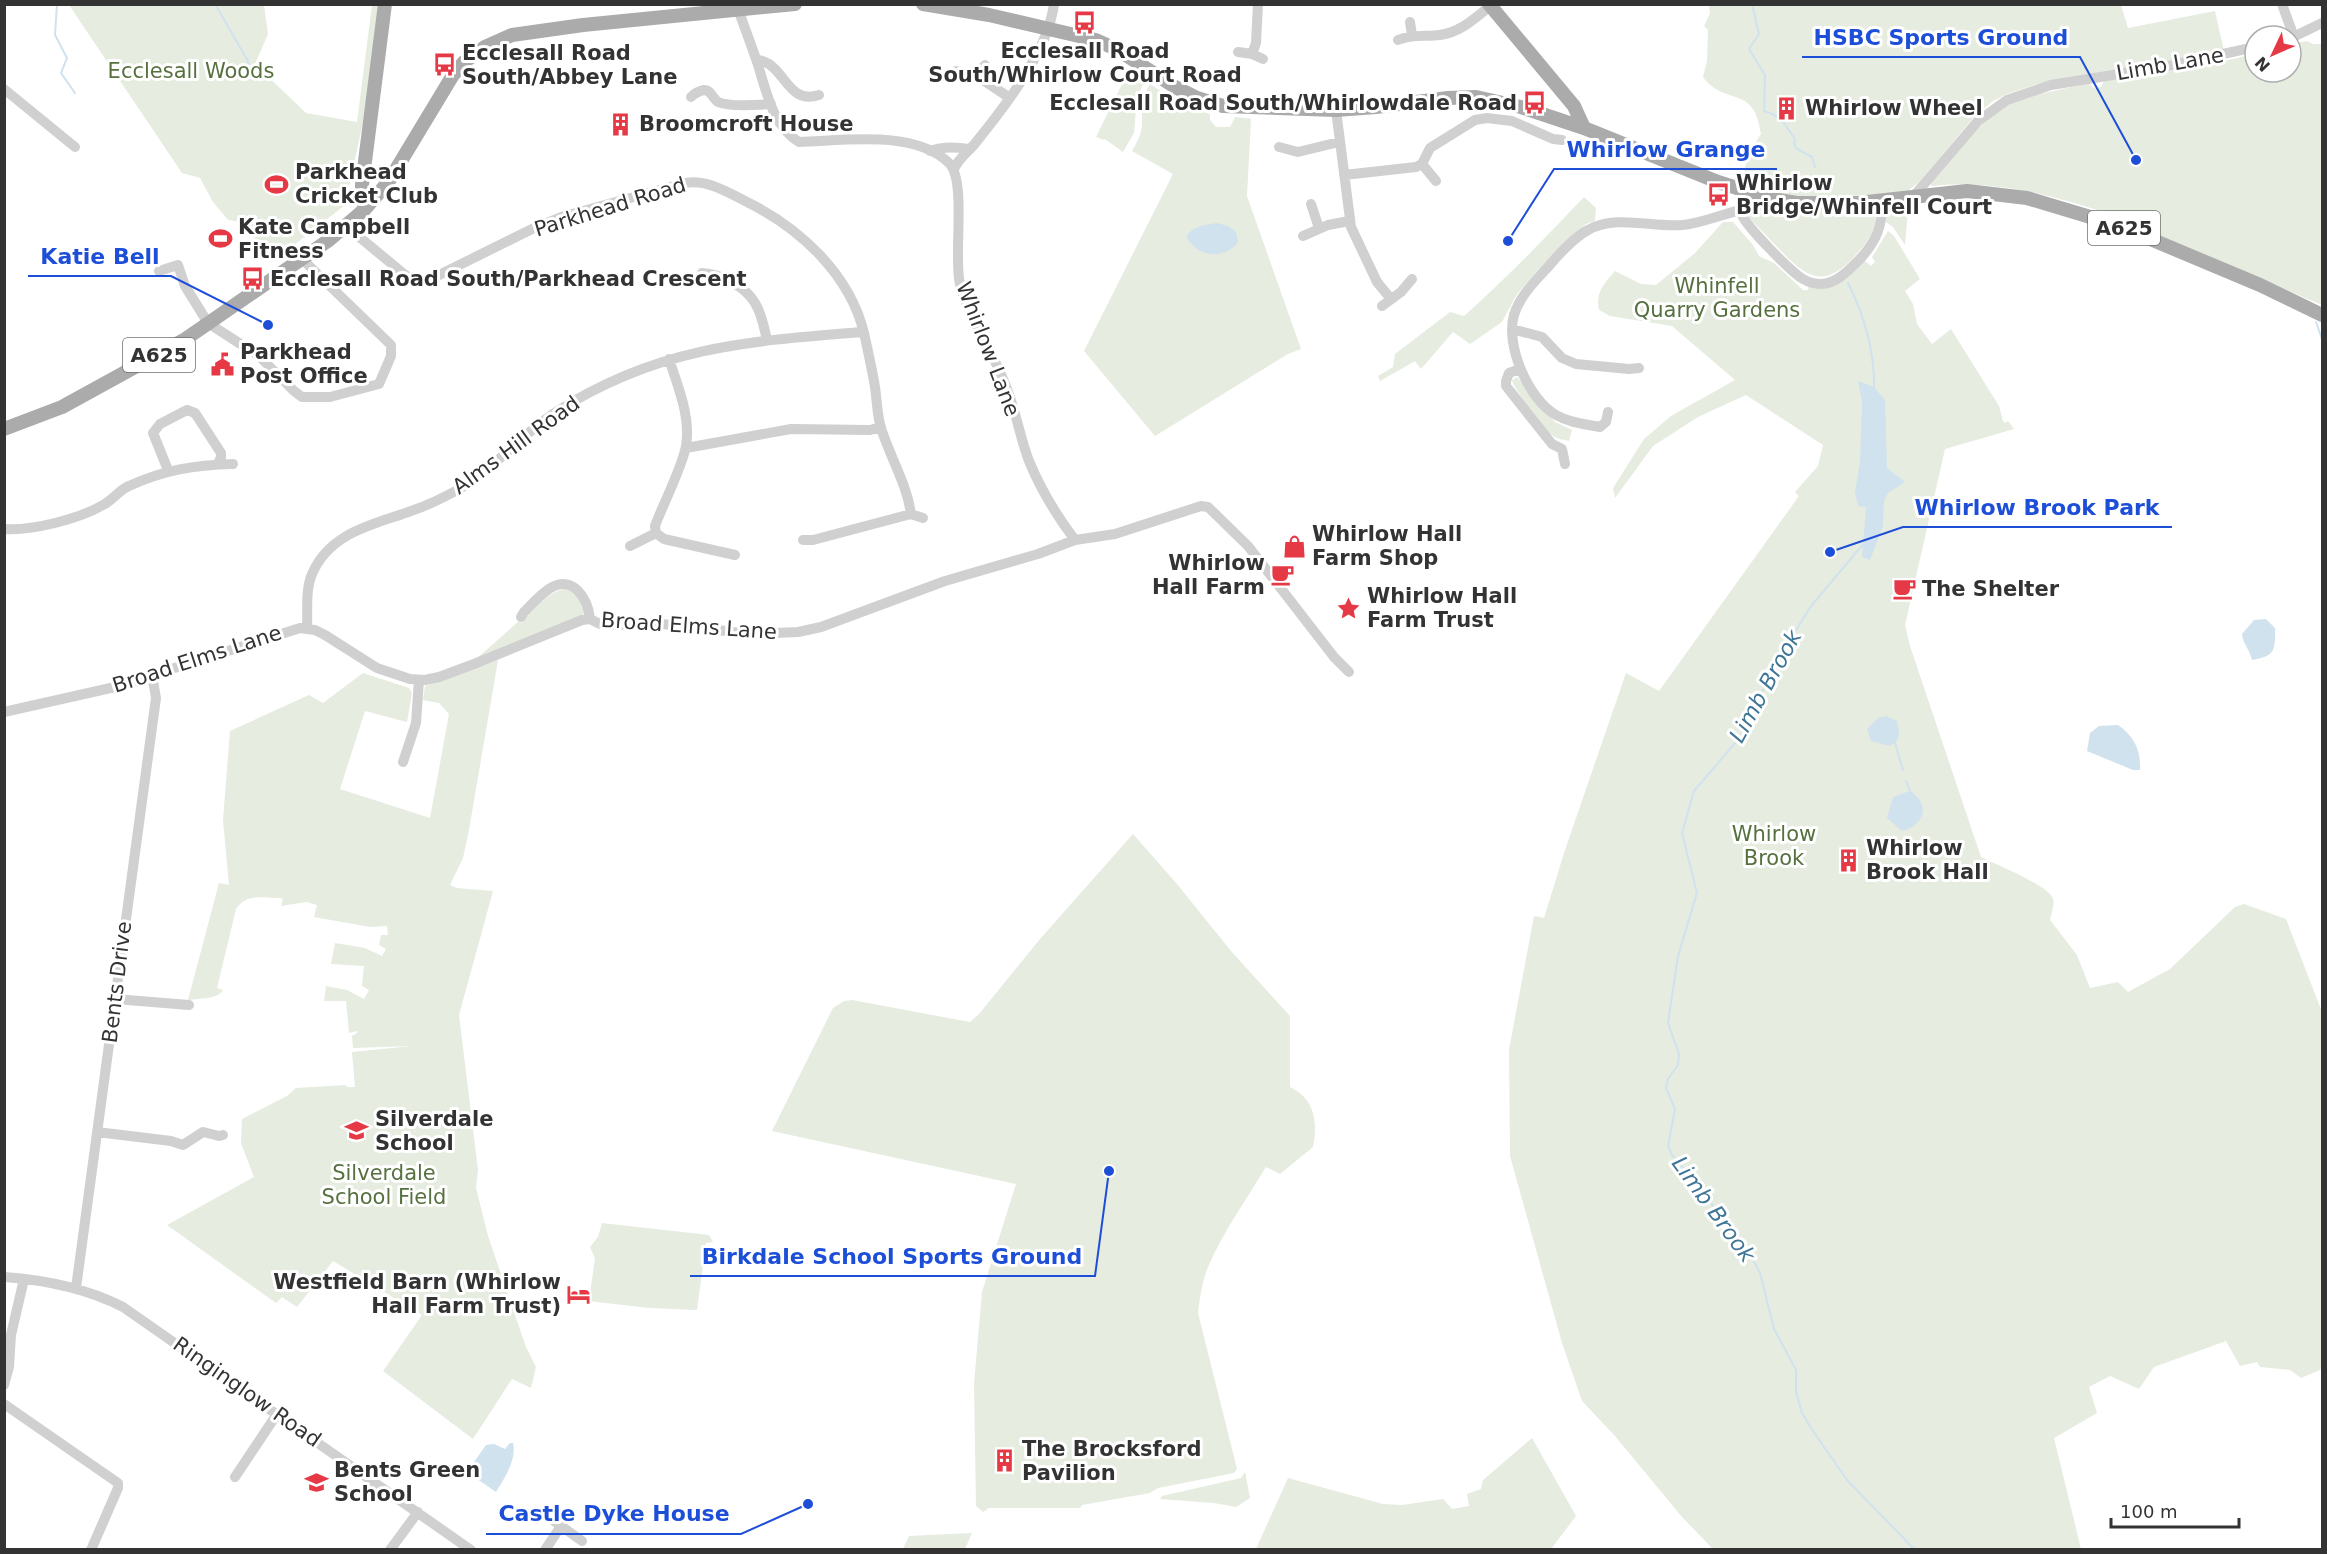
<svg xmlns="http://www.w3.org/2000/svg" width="2327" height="1554" font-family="'DejaVu Sans',sans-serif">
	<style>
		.green { fill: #e6ecdf }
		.water { fill: #cfe2ee }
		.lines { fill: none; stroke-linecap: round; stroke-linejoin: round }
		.stream { stroke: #cfe2ee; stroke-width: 2 }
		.minor { stroke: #d0d0d0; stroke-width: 10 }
		.major { stroke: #ababab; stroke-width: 14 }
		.labels { text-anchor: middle; stroke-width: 6; stroke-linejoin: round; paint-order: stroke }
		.shield { fill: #fff; stroke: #707070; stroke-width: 1.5 }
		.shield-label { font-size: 20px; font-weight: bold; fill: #333 }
		.poi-label { font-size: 21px; font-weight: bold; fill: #333; stroke: #fff; text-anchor: start }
		.street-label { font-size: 21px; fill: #333; stroke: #fff }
		.park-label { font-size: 21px; fill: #56703f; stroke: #fff }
		.water-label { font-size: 22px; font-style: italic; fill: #3f7597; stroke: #fff }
		.leader { fill: none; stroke: #1d4ed8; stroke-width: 2 }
		.callout-dot { fill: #1d4ed8; stroke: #fff; stroke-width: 2 }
		.callout-label { font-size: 22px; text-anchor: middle; font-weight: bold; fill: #1d4ed8; stroke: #fff; stroke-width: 6; stroke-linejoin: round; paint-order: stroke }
	</style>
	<rect width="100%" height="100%" fill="#fff"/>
	<path class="green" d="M69,5H264L268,34L255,64L306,113L357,122L372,5H381L363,122L345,205L280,256L273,259L270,256L269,251L236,221L228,220L213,202L200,178L182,173Z
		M1709,5H2121L2128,28L2215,11L2224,51L2182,60L2105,71L2034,85L2007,94L1993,101L1974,117L1919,182L1904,194L1847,196L1838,199L1795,197L1740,186L1749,153L1761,134C1754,83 1725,107 1703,77L1707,61L1708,30L1704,26L1710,13Z
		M2307,41L2313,44H2322V305L2106,213C2049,194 1993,180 1932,186L1930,184C1954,157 1976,123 2008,105C2032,93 2064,90 2089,83L2094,88L2101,87L2104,81L2197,67L2255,54V72H2291V44Z
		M1128,72L1144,83L1137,96L1134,133L1123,152L1105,139L1104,140L1096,137Z
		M1150,84L1184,106L1210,114V120L1216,127H1230L1235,117L1251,119L1247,196L1301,349L1288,354L1155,436L1084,351L1173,174L1132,151C1137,142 1142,134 1142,123C1142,108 1141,97 1150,84Z
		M1584,197L1596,208L1595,221L1586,224L1535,273L1517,294L1502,322L1470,344L1453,332L1421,369L1415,361L1380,381L1378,376L1393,367L1395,354L1450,312L1464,316C1507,278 1545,238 1584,197Z
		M1754,200L1871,210L1876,214C1876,232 1865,245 1853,258C1824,289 1806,277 1781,251C1769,238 1757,226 1745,214V206L1750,201Z
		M1909,204L1913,206L1908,210L1905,245L1893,227L1886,222C1887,205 1894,207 1909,204Z
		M1723,222H1733L1753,245L1759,256L1774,263L1803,290H1808L1809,282L1835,286L1864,260L1871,266L1875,262L1872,257L1888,231L1894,236L1920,279L1905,291L1913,304L1917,324L1932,344L1951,329L1999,406L2003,421L2005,423L2008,421L2014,429L1945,449L1905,625L1910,646L1981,857C1995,864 2047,885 2052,897C2056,903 2051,913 2050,920L2077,955L2090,988L2118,982L2128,992L2170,969L2235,907L2244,904L2286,919L2322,1012V1366L2320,1370L2301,1378L2290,1370L2260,1367L2257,1362L2240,1366L2226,1341L2154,1367L2139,1389L2110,1376L2089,1387L2097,1413L2054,1438L2081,1549H1713L1682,1517L1615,1436L1582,1401L1562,1343L1510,1156L1509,1050L1534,916L1544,918L1565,850L1626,673L1659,691L1799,496L1795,492L1818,466L1823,445L1746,395L1698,417L1653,446L1615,498L1613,488L1644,439L1671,416L1735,380L1672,326L1610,316L1599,310C1595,292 1604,284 1615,271L1641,284L1656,285L1695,253Z
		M1517,377L1555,422L1572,430L1569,441C1565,440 1558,439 1555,437C1546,433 1513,388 1512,380Z
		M569,588L579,595L585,612L581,617L475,660L519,621L521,623C535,609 549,590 569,588Z
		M498,660L469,830L463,858L450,885L457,888L493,891L459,1015L478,1170L476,1188L488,1236L526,1347L536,1367L531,1388L512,1379L473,1439L383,1371L422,1315L333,1261L297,1307L282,1297L276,1303L167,1225L254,1177L241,1143L242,1119L287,1096L296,1088L345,1085L348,1087H355L352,1052L412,1046L353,1048L352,1036L357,1033V1031L349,1033L346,1001H324L326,986L347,990L364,999L369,990L362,986L364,966L331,964L335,943L365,948L382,956L386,949L379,945L381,935H388L387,926L370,927L314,917L317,905L306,902L281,906L283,899L280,898C263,898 246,893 236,909L217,988L223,990C217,1000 199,998 188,1000L219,883L229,885L223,820L230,731L309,695L323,703L363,673L409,688L412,693L407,722L365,711L340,789L430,818L449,714L439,703L423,700L425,686Z
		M1133,834L1177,884L1231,951L1290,1016V1087C1315,1099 1318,1122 1313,1147L1280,1174L1266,1167C1246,1200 1223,1232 1208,1267C1202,1282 1200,1297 1198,1313L1237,1469L1234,1473L1158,1488L1150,1493L1082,1505L1080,1508H989L983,1512L976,1506L974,1384L982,1292L1016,1184L772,1131L833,1008L844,1001L852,1000L970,1022L979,1014L1040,939Z
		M602,1223L709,1235L713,1242L706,1243L697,1310L649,1308L589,1301L595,1258L590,1247L598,1237Z
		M1532,1438L1576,1516L1551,1549H1256L1288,1478L1383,1504L1402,1505L1443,1499L1452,1509L1469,1506L1467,1494L1481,1489L1483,1480Z
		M1245,1472L1250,1498L1236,1507L1214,1503L1160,1499L1162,1496L1241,1478Z
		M972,1533L965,1549H903L909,1536Z"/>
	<path class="water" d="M1217,223L1228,226L1236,232L1238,242C1224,261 1196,257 1186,236C1194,226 1205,225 1217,223Z
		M1858,381L1874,387L1885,400L1887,468L1905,482L1888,493L1884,501L1883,526L1870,560L1862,557L1866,507L1858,506L1855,492L1860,461L1862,402Z
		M2266,619L2275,628C2275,650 2276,656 2252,660C2250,650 2243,644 2242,634L2254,620Z
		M1886,716L1897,721C1900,734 1901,740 1889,746L1871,741L1867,729L1878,718Z
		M2118,725C2134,736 2141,750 2140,770H2133L2087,751L2090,733L2099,726Z
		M1910,791C1931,804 1925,825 1902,831L1887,818L1893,797Z
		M510,1443H513C517,1461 504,1478 496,1492L467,1472L486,1445L494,1444L505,1449Z"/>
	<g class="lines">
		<path class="stream" d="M57,4L55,35L67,58L61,73L75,93
			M215,4L248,61L249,76
			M1752,4L1759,34L1749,49L1765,75L1764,111C1782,116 1785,125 1795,139L1794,144L1797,149L1812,157L1815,167
			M1848,283C1865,317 1875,352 1874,390
			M2316,322L2322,339
			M1865,542L1811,606L1778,659L1742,735L1694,791L1682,833L1697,893L1678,956L1668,1023L1679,1054L1678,1065L1668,1079L1666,1088L1675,1109L1668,1146L1672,1155L1726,1222L1735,1240L1751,1256L1760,1273L1774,1329L1796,1370V1392L1802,1413L1813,1431L1847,1480L1915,1550
			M1895,743L1903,770
			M1906,781L1910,791"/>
		<path class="minor" d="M2282,4L2294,37
			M738,9C744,26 751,44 757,62C766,89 772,126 799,142C842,141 914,129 949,163C967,181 953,258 960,284C968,317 990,347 1003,379C1015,405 1019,435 1029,461C1041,490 1056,515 1075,540
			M1410,22L1412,35
			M2291,38L2322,23
			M1398,40C1412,34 1425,37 1440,35C1461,32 1475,18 1490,6
			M1238,52L1252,54L1263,59
			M1252,54L1256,43L1258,4
			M756,59C760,60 765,62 769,64C786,75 791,104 819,95
			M956,71L977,76L1010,98
			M977,76L985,65
			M4,89L75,147
			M691,97C694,94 699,91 704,90C711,90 713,99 718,102C729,107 758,105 771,104
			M1336,110L1351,227L1377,282L1391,299
			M1279,147L1298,152L1339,142
			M930,151C943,146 956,147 969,149
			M1422,164L1436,181
			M954,169C960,156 969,152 977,141C1006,105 1048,51 1054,4
			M1344,175L1416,167L1422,164L1430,148L1475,120L1487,118L1512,121L1553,139L1562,140
			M1744,192C1742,199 1739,207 1742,215C1747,227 1791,272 1803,279C1808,282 1815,284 1821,284C1836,284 1849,270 1859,260C1876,242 1883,226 1882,201
			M1913,197L1978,121L2007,100L2051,85L2168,66L2255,47
			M1311,204L1319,228
			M346,226L404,274C414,281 421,281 433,278L532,229L561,217L685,183C708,179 729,193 749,203C801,229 850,275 864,333C868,351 872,369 875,387C877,401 877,415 881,428C890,457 907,484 911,514L923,518
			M1303,236L1328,225L1349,221
			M159,271L178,265L185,286L208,323L259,356L294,391L302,397H330L379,384L391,356V345L301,258
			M702,273C721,274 745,286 755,303C762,314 764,328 767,340
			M1382,306L1401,292L1412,279
			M1512,329L1542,337L1562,358L1576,364L1629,369L1639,368
			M669,359C678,387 691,417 686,446C682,468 663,504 655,526L656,533L664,539L735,555
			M1520,369L1509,373L1506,381V386L1552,444L1562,449L1565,464
			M1608,412L1606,422L1600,427C1585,424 1570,423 1556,415C1529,400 1505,346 1514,315C1519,297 1535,281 1548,267C1559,254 1573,238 1588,230C1617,214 1653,228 1683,225C1703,223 1722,214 1741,210
			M686,448L791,429L870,430L881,427
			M168,470L153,433L160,424L187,410L195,413L221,453V457L218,464
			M4,529C32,531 79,519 103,505C113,500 119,490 129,486C164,470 194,465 233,464
			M803,540H813L911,514
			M630,546L656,533
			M521,617L524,612C532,604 540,595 549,589C573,573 588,599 590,619
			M307,628C308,611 305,591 312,574C330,532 373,525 411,511C429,505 445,497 461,488C496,467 522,434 556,412C657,347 748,341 863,332
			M4,712L115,687L300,628L315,630L325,635L377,668L410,679L425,680L439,677L474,664L582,620L590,619L600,624L618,625L661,624L696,627L747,634L798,632L821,627L945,581L1038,554L1075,540L1115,534L1201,506L1208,507L1248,546L1334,657L1349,672
			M403,762L416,723L419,680
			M115,999L189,1005
			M97,1132L171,1141L183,1145L203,1132L219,1136L223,1135
			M4,1277C46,1280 86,1288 123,1307L471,1550
			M76,1288L156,698L152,675
			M4,1385L9,1367L11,1335L24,1279
			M4,1404L118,1483V1488L91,1550
			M235,1477L277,1414
			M554,1521L582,1541
			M390,1550L418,1512
			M545,1550L561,1526"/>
		<path class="major" d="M923,4L989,15L1096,40L1118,50L1175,87L1197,98L1223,106L1336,110L1376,107L1448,98L1476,97L1521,107L1584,128L1718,182L1772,199L1797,203H1858L1967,191L2027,198L2117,225L2260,285L2322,315
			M1489,4L1574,106L1584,128
			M365,209L362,199V185L385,4
			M4,429L62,407L184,340L329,240L365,209L389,181L453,75L464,62L485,47L512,35L583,25L795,4"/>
	</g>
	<defs>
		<symbol id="bus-bare" viewBox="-9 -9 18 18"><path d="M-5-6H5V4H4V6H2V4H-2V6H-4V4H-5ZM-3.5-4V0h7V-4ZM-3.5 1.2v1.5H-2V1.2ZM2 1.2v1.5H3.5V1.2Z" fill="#e63946" stroke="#fff" stroke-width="2.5" paint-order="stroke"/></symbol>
		<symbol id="building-bare" viewBox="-9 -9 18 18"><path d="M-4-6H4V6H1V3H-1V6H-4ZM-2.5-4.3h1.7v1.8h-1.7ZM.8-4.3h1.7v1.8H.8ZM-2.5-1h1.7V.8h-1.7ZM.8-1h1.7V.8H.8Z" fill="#e63946" stroke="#fff" stroke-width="2.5" paint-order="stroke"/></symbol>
		<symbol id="stadium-bare" viewBox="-9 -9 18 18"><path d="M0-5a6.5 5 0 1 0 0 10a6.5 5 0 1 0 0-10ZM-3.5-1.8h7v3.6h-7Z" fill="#e63946" stroke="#fff" stroke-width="2.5" paint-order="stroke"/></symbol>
		<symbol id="civic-bare" viewBox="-9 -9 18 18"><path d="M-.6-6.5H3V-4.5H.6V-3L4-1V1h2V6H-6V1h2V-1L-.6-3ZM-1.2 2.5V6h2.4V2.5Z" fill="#e63946" stroke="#fff" stroke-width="2.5" paint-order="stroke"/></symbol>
		<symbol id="shop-bare" viewBox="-9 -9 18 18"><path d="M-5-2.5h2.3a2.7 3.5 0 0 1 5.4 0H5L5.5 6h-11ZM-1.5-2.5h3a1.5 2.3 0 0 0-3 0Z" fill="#e63946" stroke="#fff" stroke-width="2.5" paint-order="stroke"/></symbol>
		<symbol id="cafe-bare" viewBox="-9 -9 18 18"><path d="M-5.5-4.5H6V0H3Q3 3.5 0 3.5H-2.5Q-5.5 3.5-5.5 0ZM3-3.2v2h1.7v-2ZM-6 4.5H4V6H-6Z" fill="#e63946" stroke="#fff" stroke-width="2.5" paint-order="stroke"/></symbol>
		<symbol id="sight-bare" viewBox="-9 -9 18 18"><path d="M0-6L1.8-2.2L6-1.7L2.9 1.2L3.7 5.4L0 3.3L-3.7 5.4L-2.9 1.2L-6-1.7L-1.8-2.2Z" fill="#e63946" stroke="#fff" stroke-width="2.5" paint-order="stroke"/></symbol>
		<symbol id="school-bare" viewBox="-9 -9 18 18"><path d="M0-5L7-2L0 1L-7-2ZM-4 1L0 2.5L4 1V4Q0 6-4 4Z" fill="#e63946" stroke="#fff" stroke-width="2.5" paint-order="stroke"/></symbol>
		<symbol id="hotel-bare" viewBox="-9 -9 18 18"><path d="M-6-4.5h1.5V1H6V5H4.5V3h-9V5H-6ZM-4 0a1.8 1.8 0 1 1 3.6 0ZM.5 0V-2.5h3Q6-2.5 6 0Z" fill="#e63946" stroke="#fff" stroke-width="2.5" paint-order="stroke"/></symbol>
	</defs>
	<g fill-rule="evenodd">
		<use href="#bus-bare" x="1068" y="6" width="33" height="33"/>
		<use href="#bus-bare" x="428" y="48" width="33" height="33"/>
		<use href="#bus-bare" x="1518" y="86" width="33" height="33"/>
		<use href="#building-bare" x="1770" y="92" width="33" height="33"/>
		<use href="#building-bare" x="604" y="108" width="33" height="33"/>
		<use href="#stadium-bare" x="260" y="168" width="33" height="33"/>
		<use href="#bus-bare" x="1702" y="178" width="33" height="33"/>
		<use href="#stadium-bare" x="204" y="222" width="33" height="33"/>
		<use href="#bus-bare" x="236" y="262" width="33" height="33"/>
		<use href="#civic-bare" x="206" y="348" width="33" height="33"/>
		<use href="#shop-bare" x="1278" y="530" width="33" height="33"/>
		<use href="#cafe-bare" x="1266" y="558" width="33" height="33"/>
		<use href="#cafe-bare" x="1888" y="572" width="33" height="33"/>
		<use href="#sight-bare" x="1332" y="592" width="33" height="33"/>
		<use href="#building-bare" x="1832" y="844" width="33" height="33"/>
		<use href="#school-bare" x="340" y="1114" width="33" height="33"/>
		<use href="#hotel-bare" x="562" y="1278" width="33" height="33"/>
		<use href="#building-bare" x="988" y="1444" width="33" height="33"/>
		<use href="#school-bare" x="300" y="1466" width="33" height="33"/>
	</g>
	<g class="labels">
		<g class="shield">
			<rect x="2088" y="211" width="72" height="34" rx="4.5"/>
			<rect x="123" y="338" width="72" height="34" rx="4.5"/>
		</g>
		<g class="shield-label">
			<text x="2124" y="235">A625</text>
			<text x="159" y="362">A625</text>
		</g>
		<g class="poi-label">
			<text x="1085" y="58" text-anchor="middle">Ecclesall Road<tspan x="1085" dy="24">South/Whirlow Court Road</tspan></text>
			<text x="462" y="60">Ecclesall Road<tspan x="462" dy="24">South/Abbey Lane</tspan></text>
			<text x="1517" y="110" text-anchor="end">Ecclesall Road South/Whirlowdale Road</text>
			<text x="1805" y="115">Whirlow Wheel</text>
			<text x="639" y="131">Broomcroft House</text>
			<text x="295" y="179">Parkhead<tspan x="295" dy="24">Cricket Club</tspan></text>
			<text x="1736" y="190">Whirlow<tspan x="1736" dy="24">Bridge/Whinfell Court</tspan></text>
			<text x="238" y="234">Kate Campbell<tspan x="238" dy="24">Fitness</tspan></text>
			<text x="270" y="286">Ecclesall Road South/Parkhead Crescent</text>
			<text x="240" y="359">Parkhead<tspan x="240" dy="24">Post Office</tspan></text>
			<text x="1312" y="541">Whirlow Hall<tspan x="1312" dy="24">Farm Shop</tspan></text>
			<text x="1265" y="570" text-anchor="end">Whirlow<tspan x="1265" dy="24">Hall Farm</tspan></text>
			<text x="1922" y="596">The Shelter</text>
			<text x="1367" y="603">Whirlow Hall<tspan x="1367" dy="24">Farm Trust</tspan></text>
			<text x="1866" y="855">Whirlow<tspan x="1866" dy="24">Brook Hall</tspan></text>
			<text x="375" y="1126">Silverdale<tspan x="375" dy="24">School</tspan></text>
			<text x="561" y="1289" text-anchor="end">Westfield Barn (Whirlow<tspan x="561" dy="24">Hall Farm Trust)</tspan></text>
			<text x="1022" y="1456">The Brocksford<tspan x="1022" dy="24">Pavilion</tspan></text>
			<text x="334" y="1477">Bents Green<tspan x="334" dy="24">School</tspan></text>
		</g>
		<g class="street-label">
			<text transform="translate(2170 64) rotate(-10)" y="7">Limb Lane</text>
			<text transform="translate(610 207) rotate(-17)" y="7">Parkhead Road</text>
			<text transform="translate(988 349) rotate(69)" y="7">Whirlow Lane</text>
			<text transform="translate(516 445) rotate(-36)" y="7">Alms Hill Road</text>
			<text transform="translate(689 626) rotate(4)" y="7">Broad Elms Lane</text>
			<text transform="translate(197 659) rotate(-18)" y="7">Broad Elms Lane</text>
			<text transform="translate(117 982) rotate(-83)" y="7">Bents Drive</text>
			<text transform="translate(247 1392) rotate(35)" y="7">Ringinglow Road</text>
		</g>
		<g class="park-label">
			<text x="191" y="78">Ecclesall Woods</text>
			<text x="1717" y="293">Whinfell<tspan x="1717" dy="24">Quarry Gardens</tspan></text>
			<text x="1774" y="841">Whirlow<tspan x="1774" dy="24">Brook</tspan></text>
			<text x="384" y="1180">Silverdale<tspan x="384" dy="24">School Field</tspan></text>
		</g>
		<g class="water-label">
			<text transform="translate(1765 686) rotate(-61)" y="8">Limb Brook</text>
			<text transform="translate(1714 1209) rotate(54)" y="8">Limb Brook</text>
		</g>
	</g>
	<path class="leader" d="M2136 160L2080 57H1802M1508 241L1554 169H1777M268 325L171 276H28M1830 552L1903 527H2172M1109 1171L1095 1276H690M808 1504L741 1534H486"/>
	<g class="callout-dot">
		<circle cx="2136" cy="160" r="6"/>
		<circle cx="1508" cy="241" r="6"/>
		<circle cx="268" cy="325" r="6"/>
		<circle cx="1830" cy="552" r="6"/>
		<circle cx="1109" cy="1171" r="6"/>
		<circle cx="808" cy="1504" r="6"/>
	</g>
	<g class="callout-label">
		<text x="1941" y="45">HSBC Sports Ground</text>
		<text x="1666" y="157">Whirlow Grange</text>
		<text x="100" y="264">Katie Bell</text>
		<text x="2037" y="515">Whirlow Brook Park</text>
		<text x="892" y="1264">Birkdale School Sports Ground</text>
		<text x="614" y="1521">Castle Dyke House</text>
	</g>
	<rect width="2327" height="1554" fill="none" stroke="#333333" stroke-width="12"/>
	<g transform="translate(2273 54) rotate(226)"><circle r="28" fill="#ffffff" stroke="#adadad" stroke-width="1.5"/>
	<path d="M0-4.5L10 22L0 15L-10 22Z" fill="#e63946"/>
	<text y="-9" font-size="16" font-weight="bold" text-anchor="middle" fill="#333333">N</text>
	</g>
	<path d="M2111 1518v9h128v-9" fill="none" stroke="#333333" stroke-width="3"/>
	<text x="2120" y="1518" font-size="18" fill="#333333" stroke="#ffffff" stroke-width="4.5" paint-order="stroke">100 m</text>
</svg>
